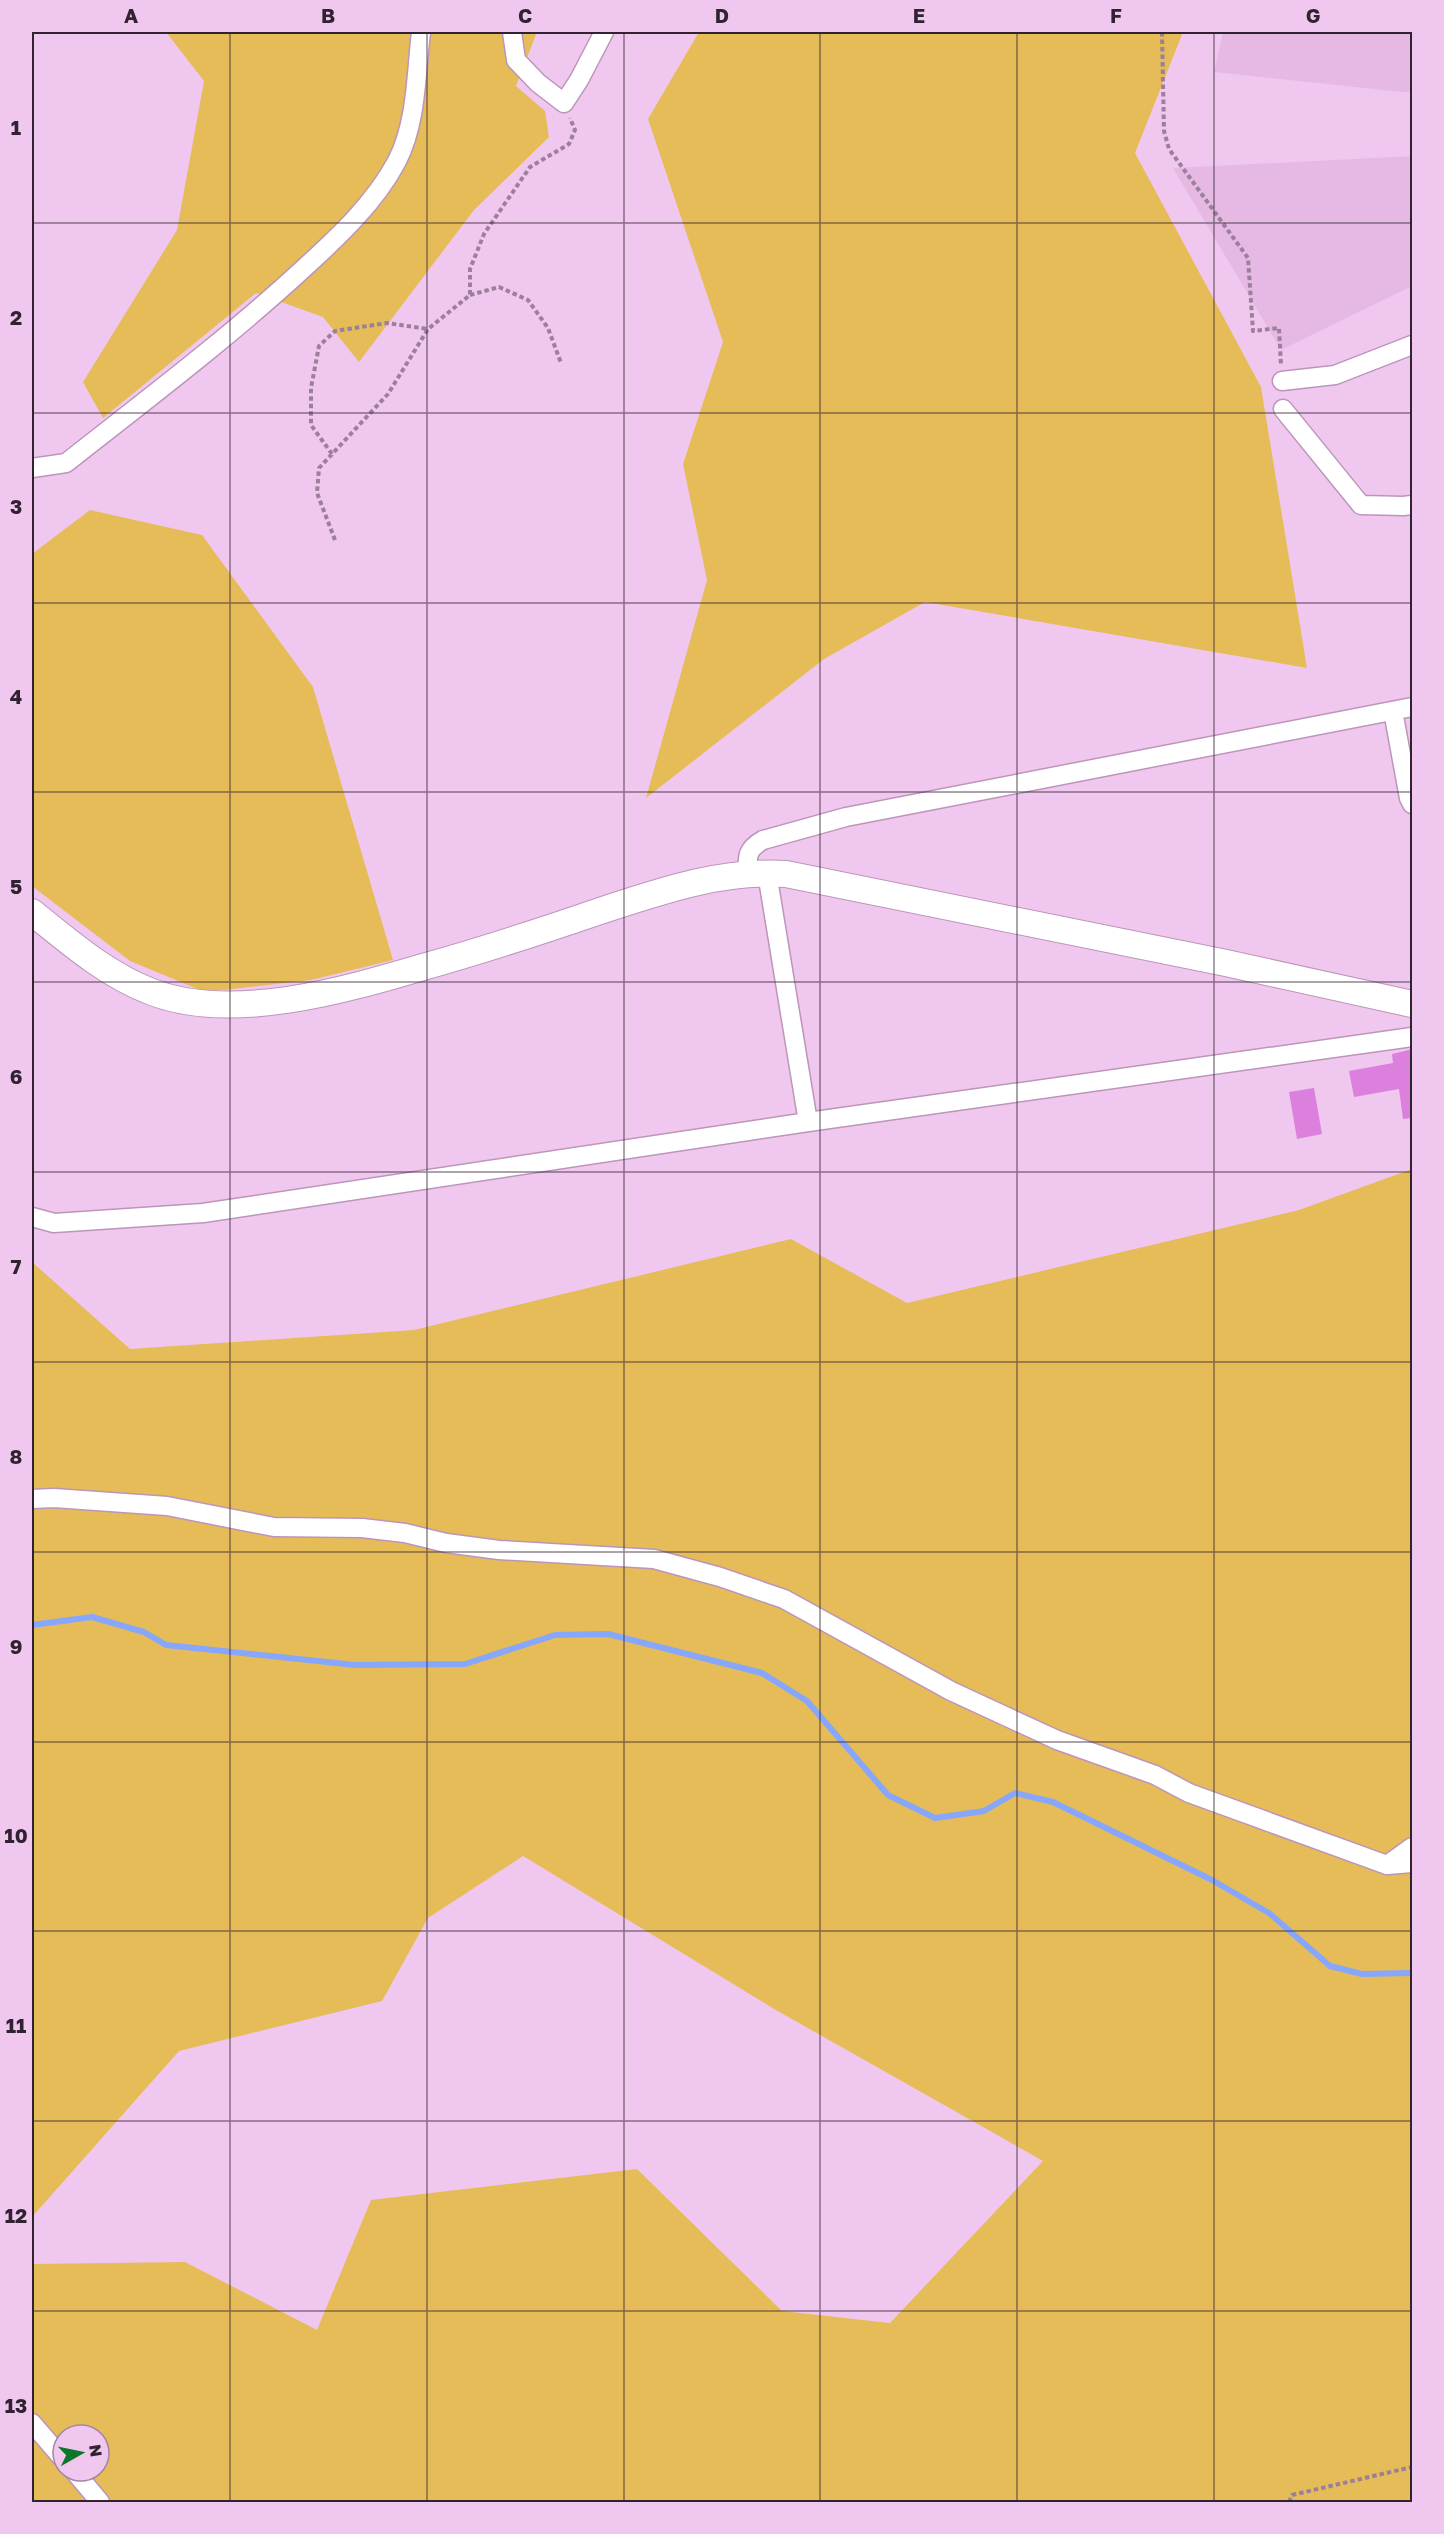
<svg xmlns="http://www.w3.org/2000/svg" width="1444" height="2534" font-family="'Golos Text',sans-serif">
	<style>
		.built { fill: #e5b9e4 }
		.green { fill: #e5bc58; fill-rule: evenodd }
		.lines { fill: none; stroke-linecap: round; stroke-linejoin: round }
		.stream { stroke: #86a7fc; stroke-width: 6 }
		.building { fill: #db80dc }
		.street-casing { stroke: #bc95bb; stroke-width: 21 }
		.secondary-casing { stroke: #bc95bb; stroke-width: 28 }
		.path { stroke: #9c7f9b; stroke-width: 4; stroke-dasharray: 4.5 3; stroke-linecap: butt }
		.street { stroke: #fff; stroke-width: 18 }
		.secondary { stroke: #fff; stroke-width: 26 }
		.grid { fill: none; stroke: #312231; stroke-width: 1.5; stroke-opacity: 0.55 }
		.neatline { fill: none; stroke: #312231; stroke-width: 2 }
		.grid-label { font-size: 20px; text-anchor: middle; font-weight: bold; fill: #312231 }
	</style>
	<rect width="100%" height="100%" fill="#f0c8ef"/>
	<path class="built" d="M1223,32H1412V93L1214,72Z
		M1412,156V286L1281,350L1173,168Z"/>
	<path class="green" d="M166,32H537L516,86L545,111L549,137L474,210L359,362L323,317L256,293L103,418L83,382L177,230L204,81Z
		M699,32H1183L1135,153L1261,387L1307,668L925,602L824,659L646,798L707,580L683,464L723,342L648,119Z
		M90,510L202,535L313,687L393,960L311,980L205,992L130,961L32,886V554Z
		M1412,1169V2502H32V2264L185,2262L317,2330L371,2200L637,2169L782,2311L890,2323L1043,2161L776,2010L523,1856L428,1918L382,2001L179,2051L32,2217V1262L130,1349L414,1330L791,1239L907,1303L1299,1210ZM63,2435H99V2471H63Z"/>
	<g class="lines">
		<path class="stream" d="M32,1625L92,1617L144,1632L166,1645L355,1665L465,1664L555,1635L608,1634L762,1673L807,1701L888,1795L935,1818L984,1811L1015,1793L1053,1802L1212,1880L1269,1913L1330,1966L1362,1974L1412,1973"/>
	</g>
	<path class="building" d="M1413,1049V1118L1403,1119L1399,1089L1354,1097L1349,1071L1393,1063L1392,1054Z
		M1314,1088L1322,1134L1297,1139L1289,1092Z"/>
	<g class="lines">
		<defs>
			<path id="street" d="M512,32L516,60L538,83L564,103L579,80L604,32
				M1282,381L1335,375L1412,345
				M1283,409L1361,505L1403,506L1412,505
				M32,468L66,463C146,400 227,339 302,270C337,238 375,203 397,161C417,122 416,73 421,32
				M1393,711L1409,798L1412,804
				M748,873C747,856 747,849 763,840L846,817L1412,707
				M767,873L808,1122
				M32,1217L54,1223L203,1213L808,1122L1412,1037
				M32,1499L54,1498L167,1506L274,1527L362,1528L405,1533L446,1543L499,1550L654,1559L720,1577L784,1599L951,1691L1057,1740L1155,1775L1189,1793L1387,1865L1412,1863
				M1387,1865L1412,1847
				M32,2423L63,2459
				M74,2471L100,2502"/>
			<path id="secondary" d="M32,912C69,942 107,975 152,992C232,1023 345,990 423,967C483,950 542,931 600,911C661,891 721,870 786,874L1226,963L1412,1004"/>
		</defs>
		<use href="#street" class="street-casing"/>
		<use href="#secondary" class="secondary-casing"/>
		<path class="path" d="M1162,32L1164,131L1169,149L1248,258L1253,331L1279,328L1281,365
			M470,295L499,287L528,300L548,328L561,363
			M332,454L311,425V388L319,346L335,331L387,323L428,329
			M335,540L317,493L319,468L388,394L428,329L470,295V269L484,234L530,167L569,144L575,130L570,118
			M1289,2502L1292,2495L1412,2467"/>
		<use href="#street" class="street"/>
		<use href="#secondary" class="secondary"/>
	</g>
	<path class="grid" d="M230,32V2502M427,32V2502M624,32V2502M820,32V2502M1017,32V2502M1214,32V2502M32,223H1412M32,413H1412M32,603H1412M32,792H1412M32,982H1412M32,1172H1412M32,1362H1412M32,1552H1412M32,1742H1412M32,1931H1412M32,2121H1412M32,2311H1412"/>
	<rect width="1444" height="2534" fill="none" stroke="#f0c8ef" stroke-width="66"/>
	<g transform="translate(81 2453) rotate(81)"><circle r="28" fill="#f0c8ef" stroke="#a486a3" stroke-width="1.5"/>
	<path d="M0-4.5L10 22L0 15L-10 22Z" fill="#0c772a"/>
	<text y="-9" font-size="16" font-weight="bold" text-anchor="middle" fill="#312231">N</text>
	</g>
	<rect x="33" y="33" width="1378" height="2468" class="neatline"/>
	<g class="grid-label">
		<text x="131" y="23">A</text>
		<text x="328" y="23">B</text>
		<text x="525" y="23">C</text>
		<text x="722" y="23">D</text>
		<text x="919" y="23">E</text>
		<text x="1116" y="23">F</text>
		<text x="1313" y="23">G</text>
		<text x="16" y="135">1</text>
		<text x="16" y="325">2</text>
		<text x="16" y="514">3</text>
		<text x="16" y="704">4</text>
		<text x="16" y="894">5</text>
		<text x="16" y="1084">6</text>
		<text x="16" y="1274">7</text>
		<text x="16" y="1464">8</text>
		<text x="16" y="1654">9</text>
		<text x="16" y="1843">10</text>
		<text x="16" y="2033">11</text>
		<text x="16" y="2223">12</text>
		<text x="16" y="2413">13</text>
	</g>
</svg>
